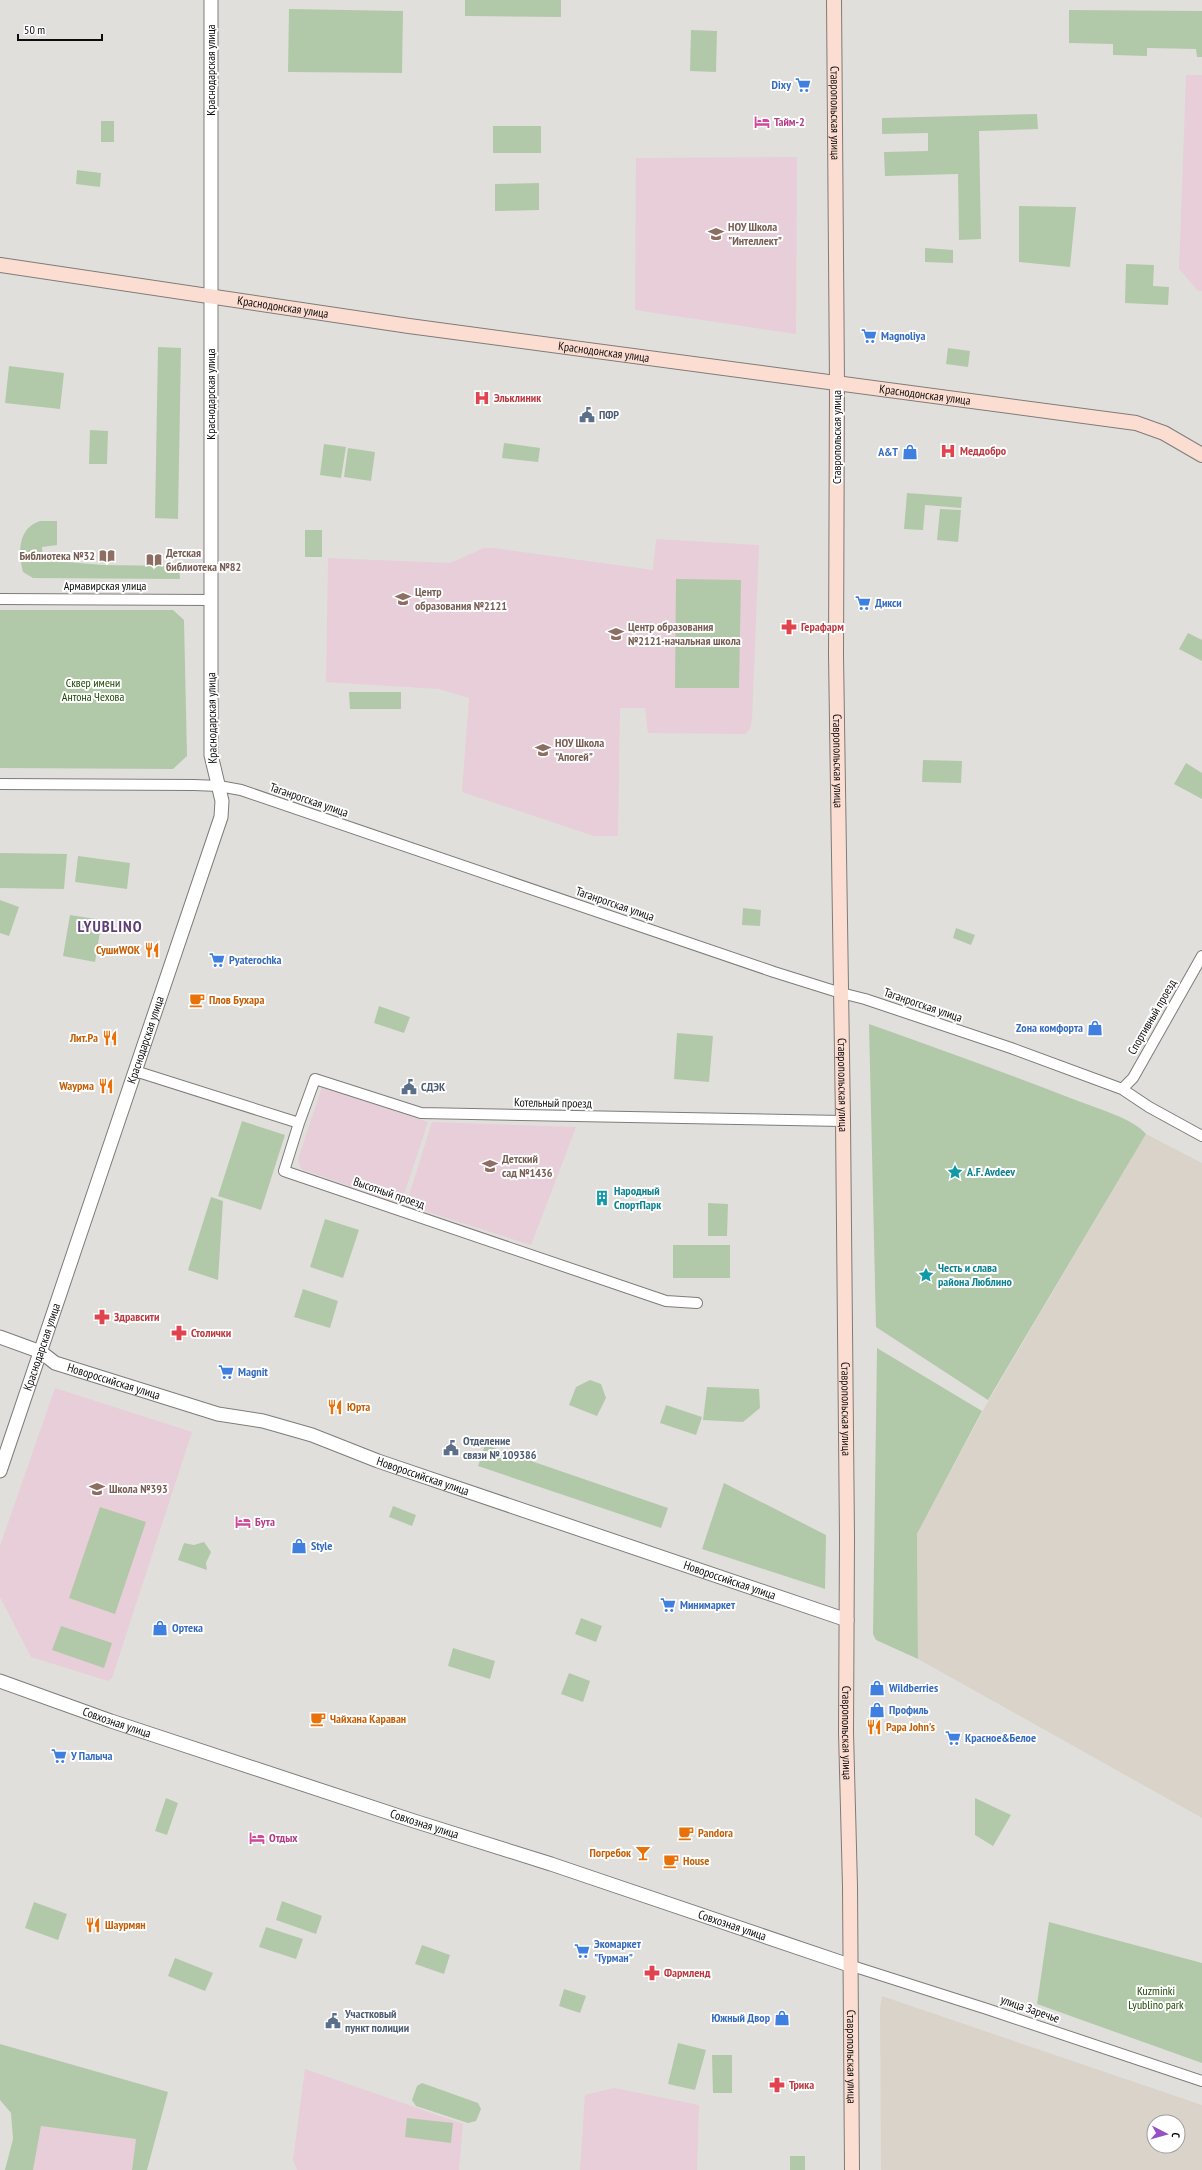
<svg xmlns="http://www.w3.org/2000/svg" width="1202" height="2170" font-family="'PT Sans Narrow',sans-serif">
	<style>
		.built { fill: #dad3ca; fill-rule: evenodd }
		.education { fill: #e7ced8 }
		.green { fill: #b2c9a9 }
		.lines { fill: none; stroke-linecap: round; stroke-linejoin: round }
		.minor-casing { stroke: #7e7c79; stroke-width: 12 }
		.tertiary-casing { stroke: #7e7c79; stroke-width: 15 }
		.secondary-casing { stroke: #7e7c79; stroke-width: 16 }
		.minor { stroke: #fff; stroke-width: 10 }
		.tertiary { stroke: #fff; stroke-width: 13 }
		.secondary { stroke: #fcddd1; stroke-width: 14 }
		.labels { text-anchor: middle; stroke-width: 4; stroke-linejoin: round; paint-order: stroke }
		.street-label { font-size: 12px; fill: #0e0d0d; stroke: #fff }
		.shop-label { font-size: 12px; font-weight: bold; fill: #366cbe; stroke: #fff; text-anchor: start }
		.hotel-label { font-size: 12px; font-weight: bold; fill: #b23c85; stroke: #fff; text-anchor: start }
		.education-label { font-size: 12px; font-weight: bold; fill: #785e54; stroke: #fff; text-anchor: start }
		.health-label { font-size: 12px; font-weight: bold; fill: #be3a42; stroke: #fff; text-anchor: start }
		.service-label { font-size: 12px; font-weight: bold; fill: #4e5e75; stroke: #fff; text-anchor: start }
		.park-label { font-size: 12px; fill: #1d4a00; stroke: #fff }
		.food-label { font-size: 12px; font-weight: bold; fill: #c56008; stroke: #fff; text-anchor: start }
		.culture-label { font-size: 12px; font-weight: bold; fill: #0d838f; stroke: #fff; text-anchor: start }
		.district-label { font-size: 16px; font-weight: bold; letter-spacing: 1px; fill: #5f3e78; stroke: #fff }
	</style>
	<rect width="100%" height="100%" fill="#e1dfdc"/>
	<path class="built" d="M1146,1134L1202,1163V1818L918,1659L917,1534L986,1405Z
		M882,1996L1202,2105V2170H881L880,2008ZM1154,2122H1178V2146H1154Z"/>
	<path class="education" d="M1186,75H1202V291H1198L1179,269Z
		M797,157L796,334L635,310L636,158Z
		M656,539L759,545L752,720L750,729L745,734L648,733L645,708H620L618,836H594L462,792L469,698L439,689L326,682L328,558L450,563L484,548H494L653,570Z
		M322,1087L428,1122L401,1204L301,1169L298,1159Z
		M432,1122L576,1127L531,1245L406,1205Z
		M55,1388L192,1432L112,1678L108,1681L31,1657L0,1597V1546Z
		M305,2069L463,2124L459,2170H297L293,2160Z
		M614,2088L699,2105L697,2170H580L585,2095Z
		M41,2126L136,2139L132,2170H33Z"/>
	<path class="green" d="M465,0H561V17L465,16Z
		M289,9L403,11L402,73L288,72Z
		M1069,10L1202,11V57H1197L1196,49L1147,48V56L1113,55V44L1069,43Z
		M691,30L717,31L716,72L690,71Z
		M1037,114L1038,129L979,131L981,239L959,240L958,174L885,176L884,152L928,151V133L882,134V118Z
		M101,121H114V142H101Z
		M493,126H541V153H493Z
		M77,170L101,173L100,187L76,184Z
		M539,183V210L495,211V184Z
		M1019,206L1076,207L1070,267L1019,262Z
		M925,248L953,250V263L925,262Z
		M1126,264L1154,265L1153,286L1169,287L1168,305L1125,303Z
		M158,347L181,348L178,519L155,518Z
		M948,348L970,351L968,367L946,364Z
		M9,366L64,373L60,409L5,403Z
		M90,430L108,431L107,464H89Z
		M504,443L540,448L538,462L502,458Z
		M324,444L346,447L341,478L320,475Z
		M348,448L375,452L371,481L344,477Z
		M907,493L962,497L961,508L925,505L923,530L904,529Z
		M940,509L961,510L958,542L937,540Z
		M40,521H57V545L42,547L43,560L103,565L179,566L180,579L33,578L23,572C18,552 18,528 40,521Z
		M305,530H322V557H305Z
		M676,579L741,580L739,688H675Z
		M0,610H173L184,620L187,756L173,769L0,768Z
		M1188,633L1202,640V661L1179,649Z
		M349,692H401V709H350Z
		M923,760L962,761L961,783L922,782Z
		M1186,763L1202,773V799L1174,784Z
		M0,853L67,854L64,889L0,888Z
		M78,856L130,863L127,889L75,882Z
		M0,900L19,907L9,936L0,933Z
		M743,908L761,910L760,926L742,925Z
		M70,915L102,920L95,962L63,956Z
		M956,928L975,935L971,945L953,938Z
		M379,1006L410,1017L404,1033L374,1023Z
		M869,1024C939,1049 1009,1074 1078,1101C1096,1108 1134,1119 1146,1134L988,1400L876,1327Z
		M677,1033L713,1036L709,1082L674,1079Z
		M242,1121L285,1135L261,1210L218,1196Z
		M211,1197L223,1201L218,1280L188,1270Z
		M708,1203L728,1204L727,1236H708Z
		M325,1219L359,1230L343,1278L310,1267Z
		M673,1245H730V1278H673Z
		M303,1289L338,1301L330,1328L294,1317Z
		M877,1348L982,1411L917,1534L918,1659L876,1640L873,1634Z
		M590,1380L601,1384L606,1398L597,1416L569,1405L576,1387Z
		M707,1387L759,1389L760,1408L743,1422L703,1420Z
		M666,1405L702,1417L696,1435L660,1423Z
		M485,1445L668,1508L661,1528L478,1466Z
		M724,1483L826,1535L825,1589L702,1549Z
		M393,1506L416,1515L412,1526L389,1517Z
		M100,1507L146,1522L115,1614L69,1598Z
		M204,1542L211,1552L206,1563L207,1570L178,1560L184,1543L194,1545Z
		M581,1618L602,1626L596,1642L575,1634Z
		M61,1626L112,1643L104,1668L52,1650Z
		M453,1648L495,1661L490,1679L448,1666Z
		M569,1673L590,1681L583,1702L561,1694Z
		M166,1798L178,1803L167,1835L155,1831Z
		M975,1798L1011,1815L993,1846L975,1835Z
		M282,1901L322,1916L316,1934L276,1920Z
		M34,1902L67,1914L58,1940L25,1928Z
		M1049,1922L1202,1963V2063L1037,2004Z
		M266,1927L303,1939L296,1959L259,1947Z
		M422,1945L450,1955L444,1974L415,1964Z
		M175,1958L213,1973L205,1991L168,1976Z
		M564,1989L586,1996L580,2013L559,2006Z
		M678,2043L706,2050L695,2090L668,2084Z
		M0,2044L168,2092L147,2170H132L136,2139L41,2126L33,2170H5L13,2139L11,2113L0,2100Z
		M712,2055H732V2093H713Z
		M422,2083L478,2103L481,2109L476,2121L468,2123L416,2106L412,2100L417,2086Z
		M407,2118L453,2123L451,2143L405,2137Z
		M790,2156H805V2170H790Z"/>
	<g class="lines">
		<defs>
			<path id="minor" d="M0,599L211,600
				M0,784L194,785L219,786L241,790L774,972L841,993L865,999L1011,1048L1122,1089L1149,1107L1202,1136
				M135,1071L299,1123L284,1171L666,1301L697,1303
				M1122,1089L1133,1078L1202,956
				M299,1123L315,1079L421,1113L843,1121
				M849,1965L987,2009L1202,2081"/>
			<g id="tertiary">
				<path id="s1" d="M0,1337L41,1352L55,1363L218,1414L263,1421L312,1435L378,1461L847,1620"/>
				<path id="s2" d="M0,1471L221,817L222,801L211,755V0"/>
				<path id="s3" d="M0,1681L111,1721L414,1821L551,1864L849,1965"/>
			</g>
			<g id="secondary">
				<path id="s4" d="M834,0L837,383L836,655L843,1121L847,1538L846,1732L850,1886L852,2170"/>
				<path id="s5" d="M0,265L409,326L1136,423L1164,433L1202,455"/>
			</g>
		</defs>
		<use href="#minor" class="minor-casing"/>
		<use href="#tertiary" class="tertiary-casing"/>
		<use href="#secondary" class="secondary-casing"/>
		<use href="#minor" class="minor"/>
		<use href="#tertiary" class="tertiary"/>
		<use href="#secondary" class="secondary"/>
	</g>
	<defs>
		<symbol id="supermarket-bare" viewBox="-9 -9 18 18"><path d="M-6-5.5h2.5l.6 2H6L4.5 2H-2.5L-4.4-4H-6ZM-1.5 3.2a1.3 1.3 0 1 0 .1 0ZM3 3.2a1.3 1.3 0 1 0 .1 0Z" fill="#3f7fe0" stroke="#fff" stroke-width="2.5" paint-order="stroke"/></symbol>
		<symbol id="hotel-bare" viewBox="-9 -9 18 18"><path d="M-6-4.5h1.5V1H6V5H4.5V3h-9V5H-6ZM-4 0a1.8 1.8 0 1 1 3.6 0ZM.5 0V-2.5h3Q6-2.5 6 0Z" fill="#d1479c" stroke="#fff" stroke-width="2.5" paint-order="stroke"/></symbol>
		<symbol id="school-bare" viewBox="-9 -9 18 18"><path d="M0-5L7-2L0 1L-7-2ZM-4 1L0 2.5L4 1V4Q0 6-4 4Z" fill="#8d6e63" stroke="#fff" stroke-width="2.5" paint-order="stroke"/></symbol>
		<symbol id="hospital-bare" viewBox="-9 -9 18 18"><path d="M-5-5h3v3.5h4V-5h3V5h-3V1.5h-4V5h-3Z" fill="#e0444e" stroke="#fff" stroke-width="2.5" paint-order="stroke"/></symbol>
		<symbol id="civic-bare" viewBox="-9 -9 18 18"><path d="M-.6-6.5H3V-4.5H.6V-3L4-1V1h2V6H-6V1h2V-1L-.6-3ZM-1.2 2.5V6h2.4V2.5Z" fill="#5c6f8a" stroke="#fff" stroke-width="2.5" paint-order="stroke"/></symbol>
		<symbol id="shop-bare" viewBox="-9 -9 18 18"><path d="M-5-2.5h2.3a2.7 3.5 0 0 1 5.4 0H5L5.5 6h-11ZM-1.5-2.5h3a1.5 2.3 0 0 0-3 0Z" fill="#3f7fe0" stroke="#fff" stroke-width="2.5" paint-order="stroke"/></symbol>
		<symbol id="library-bare" viewBox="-9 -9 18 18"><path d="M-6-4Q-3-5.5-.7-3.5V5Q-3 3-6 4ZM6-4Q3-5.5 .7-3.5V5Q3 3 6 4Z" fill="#8d6e63" stroke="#fff" stroke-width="2.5" paint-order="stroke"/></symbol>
		<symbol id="pharmacy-bare" viewBox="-9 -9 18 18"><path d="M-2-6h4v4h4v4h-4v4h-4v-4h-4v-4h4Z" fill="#e0444e" stroke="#fff" stroke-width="2.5" paint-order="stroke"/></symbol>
		<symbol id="restaurant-bare" viewBox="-9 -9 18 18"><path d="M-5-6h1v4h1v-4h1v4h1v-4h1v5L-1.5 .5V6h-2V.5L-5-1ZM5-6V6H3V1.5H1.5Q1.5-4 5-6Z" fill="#e8710a" stroke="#fff" stroke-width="2.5" paint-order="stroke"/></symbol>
		<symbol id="cafe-bare" viewBox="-9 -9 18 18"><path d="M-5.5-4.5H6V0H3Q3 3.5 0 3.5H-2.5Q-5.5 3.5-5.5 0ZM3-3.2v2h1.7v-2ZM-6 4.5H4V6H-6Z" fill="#e8710a" stroke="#fff" stroke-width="2.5" paint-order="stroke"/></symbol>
		<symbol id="sight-bare" viewBox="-9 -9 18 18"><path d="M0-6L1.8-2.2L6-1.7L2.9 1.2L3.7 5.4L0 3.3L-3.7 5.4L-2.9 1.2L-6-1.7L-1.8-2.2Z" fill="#0f9aa8" stroke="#fff" stroke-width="2.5" paint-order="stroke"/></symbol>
		<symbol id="building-bare" viewBox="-9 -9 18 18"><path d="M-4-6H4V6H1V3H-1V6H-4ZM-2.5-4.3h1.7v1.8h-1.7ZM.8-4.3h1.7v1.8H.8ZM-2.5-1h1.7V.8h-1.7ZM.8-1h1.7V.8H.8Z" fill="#0f9aa8" stroke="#fff" stroke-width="2.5" paint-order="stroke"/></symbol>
		<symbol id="bar-bare" viewBox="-9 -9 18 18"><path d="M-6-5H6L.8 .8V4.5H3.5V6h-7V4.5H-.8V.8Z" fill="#e8710a" stroke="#fff" stroke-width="2.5" paint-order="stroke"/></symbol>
	</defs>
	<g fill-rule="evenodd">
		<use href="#supermarket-bare" x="792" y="74" width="22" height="22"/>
		<use href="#hotel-bare" x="751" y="111" width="22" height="22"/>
		<use href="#school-bare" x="705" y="223" width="22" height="22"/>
		<use href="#supermarket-bare" x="858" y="325" width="22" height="22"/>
		<use href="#hospital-bare" x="471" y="387" width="22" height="22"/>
		<use href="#civic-bare" x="576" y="404" width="22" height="22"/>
		<use href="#hospital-bare" x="937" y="440" width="22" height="22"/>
		<use href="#shop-bare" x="899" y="441" width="22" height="22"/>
		<use href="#library-bare" x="96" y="545" width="22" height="22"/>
		<use href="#library-bare" x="143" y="549" width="22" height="22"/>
		<use href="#school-bare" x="392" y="588" width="22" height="22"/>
		<use href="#supermarket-bare" x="852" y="592" width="22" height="22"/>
		<use href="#pharmacy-bare" x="778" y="616" width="22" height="22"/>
		<use href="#school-bare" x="605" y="623" width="22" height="22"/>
		<use href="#school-bare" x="532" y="739" width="22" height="22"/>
		<use href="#restaurant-bare" x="141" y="939" width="22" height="22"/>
		<use href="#supermarket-bare" x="206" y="949" width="22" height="22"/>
		<use href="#cafe-bare" x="186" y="989" width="22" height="22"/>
		<use href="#shop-bare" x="1084" y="1017" width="22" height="22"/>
		<use href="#restaurant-bare" x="99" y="1027" width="22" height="22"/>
		<use href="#restaurant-bare" x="95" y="1075" width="22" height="22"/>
		<use href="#civic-bare" x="398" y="1076" width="22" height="22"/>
		<use href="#school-bare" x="479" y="1155" width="22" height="22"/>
		<use href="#sight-bare" x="944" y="1161" width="22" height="22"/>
		<use href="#building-bare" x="591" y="1187" width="22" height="22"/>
		<use href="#sight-bare" x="915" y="1264" width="22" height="22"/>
		<use href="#pharmacy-bare" x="91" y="1306" width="22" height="22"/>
		<use href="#pharmacy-bare" x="168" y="1322" width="22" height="22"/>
		<use href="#supermarket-bare" x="215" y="1361" width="22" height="22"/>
		<use href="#restaurant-bare" x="324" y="1396" width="22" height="22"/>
		<use href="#civic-bare" x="440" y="1437" width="22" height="22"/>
		<use href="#school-bare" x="86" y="1478" width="22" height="22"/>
		<use href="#hotel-bare" x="232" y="1511" width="22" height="22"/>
		<use href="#shop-bare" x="288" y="1535" width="22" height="22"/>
		<use href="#supermarket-bare" x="657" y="1594" width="22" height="22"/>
		<use href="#shop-bare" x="149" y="1617" width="22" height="22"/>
		<use href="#shop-bare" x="866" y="1677" width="22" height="22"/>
		<use href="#shop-bare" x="866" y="1699" width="22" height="22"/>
		<use href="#cafe-bare" x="307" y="1708" width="22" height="22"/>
		<use href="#restaurant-bare" x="863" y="1716" width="22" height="22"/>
		<use href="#supermarket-bare" x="942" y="1727" width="22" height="22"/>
		<use href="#supermarket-bare" x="48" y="1745" width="22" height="22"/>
		<use href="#cafe-bare" x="675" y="1822" width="22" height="22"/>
		<use href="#hotel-bare" x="246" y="1827" width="22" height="22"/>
		<use href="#bar-bare" x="632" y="1842" width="22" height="22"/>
		<use href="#cafe-bare" x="660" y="1850" width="22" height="22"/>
		<use href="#restaurant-bare" x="82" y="1914" width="22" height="22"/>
		<use href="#supermarket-bare" x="571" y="1940" width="22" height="22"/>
		<use href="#pharmacy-bare" x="641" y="1962" width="22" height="22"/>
		<use href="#shop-bare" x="771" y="2007" width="22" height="22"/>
		<use href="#civic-bare" x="322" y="2010" width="22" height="22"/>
		<use href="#pharmacy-bare" x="766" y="2074" width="22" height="22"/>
	</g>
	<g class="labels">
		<g class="street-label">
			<text transform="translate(211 70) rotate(-90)" y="4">Краснодарская улица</text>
			<text dy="4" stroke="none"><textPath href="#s4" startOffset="113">Ставропольская улица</textPath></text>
			<text dy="4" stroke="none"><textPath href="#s5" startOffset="286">Краснодонская улица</textPath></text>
			<text dy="4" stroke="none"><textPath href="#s5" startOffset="610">Краснодонская улица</textPath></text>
			<text transform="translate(211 394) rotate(-90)" y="4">Краснодарская улица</text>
			<text dy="4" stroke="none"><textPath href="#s5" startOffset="934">Краснодонская улица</textPath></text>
			<text transform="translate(837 437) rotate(-90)" y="4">Ставропольская улица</text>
			<text x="105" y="590">Армавирская улица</text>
			<text transform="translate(212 718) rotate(-91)" y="4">Краснодарская улица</text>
			<text dy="4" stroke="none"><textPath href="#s4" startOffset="761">Ставропольская улица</textPath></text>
			<text transform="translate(309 800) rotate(19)" y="4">Таганрогская улица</text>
			<text transform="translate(615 904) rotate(19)" y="4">Таганрогская улица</text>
			<text transform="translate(923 1005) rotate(19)" y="4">Таганрогская улица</text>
			<text transform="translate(1152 1017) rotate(-60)" y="4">Спортивный проезд</text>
			<text dy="4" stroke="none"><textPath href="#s2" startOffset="455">Краснодарская улица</textPath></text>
			<text dy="4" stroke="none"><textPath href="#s4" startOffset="1085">Ставропольская улица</textPath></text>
			<text transform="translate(553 1103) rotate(1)" y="4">Котельный проезд</text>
			<text transform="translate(389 1193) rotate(19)" y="4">Высотный проезд</text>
			<text dy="4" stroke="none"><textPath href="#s2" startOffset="131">Краснодарская улица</textPath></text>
			<text dy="4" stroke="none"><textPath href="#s1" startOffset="123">Новороссийская улица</textPath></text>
			<text dy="4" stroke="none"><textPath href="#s4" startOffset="1409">Ставропольская улица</textPath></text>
			<text dy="4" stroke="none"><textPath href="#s1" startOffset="447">Новороссийская улица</textPath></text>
			<text dy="4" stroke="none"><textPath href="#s1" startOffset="771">Новороссийская улица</textPath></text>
			<text dy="4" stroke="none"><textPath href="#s3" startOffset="124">Совхозная улица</textPath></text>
			<text dy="4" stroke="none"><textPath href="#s4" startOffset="1733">Ставропольская улица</textPath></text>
			<text dy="4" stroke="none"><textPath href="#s3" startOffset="448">Совхозная улица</textPath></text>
			<text dy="4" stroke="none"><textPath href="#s3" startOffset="772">Совхозная улица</textPath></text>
			<text transform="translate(1030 2009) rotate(19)" y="4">улица Заречье</text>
			<text dy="4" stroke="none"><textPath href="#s4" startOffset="2057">Ставропольская улица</textPath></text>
		</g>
		<g class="shop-label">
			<text x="791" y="89" text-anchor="end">Dixy</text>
			<text x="881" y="340">Magnoliya</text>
			<text x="898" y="456" text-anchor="end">A&amp;T</text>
			<text x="875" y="607">Дикси</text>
			<text x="229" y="964">Pyaterochka</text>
			<text x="1083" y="1032" text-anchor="end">Zона комфорта</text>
			<text x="238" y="1376">Magnit</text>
			<text x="311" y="1550">Style</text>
			<text x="680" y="1609">Минимаркет</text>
			<text x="172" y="1632">Ортека</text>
			<text x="889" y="1692">Wildberries</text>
			<text x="889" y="1714">Профиль</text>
			<text x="965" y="1742">Красное&amp;Белое</text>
			<text x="71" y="1760">У Палыча</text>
			<text x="594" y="1948">Экомаркет<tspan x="594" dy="14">"Гурман"</tspan></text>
			<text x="770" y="2022" text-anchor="end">Южный Двор</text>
		</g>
		<g class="hotel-label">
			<text x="774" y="126">Тайм-2</text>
			<text x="255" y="1526">Бута</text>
			<text x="269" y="1842">Отдых</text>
		</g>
		<g class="education-label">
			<text x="728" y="231">НОУ Школа<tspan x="728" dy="14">"Интеллект"</tspan></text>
			<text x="166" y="557">Детская<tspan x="166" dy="14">библиотека №82</tspan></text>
			<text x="95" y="560" text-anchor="end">Библиотека №32</text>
			<text x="415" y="596">Центр<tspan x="415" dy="14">образования №2121</tspan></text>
			<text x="628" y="631">Центр образования<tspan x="628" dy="14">№2121-начальная школа</tspan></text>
			<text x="555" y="747">НОУ Школа<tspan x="555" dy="14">"Апогей"</tspan></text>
			<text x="502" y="1163">Детский<tspan x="502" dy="14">сад №1436</tspan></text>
			<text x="109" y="1493">Школа №393</text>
		</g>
		<g class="health-label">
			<text x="494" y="402">Эльклиник</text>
			<text x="960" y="455">Меддобро</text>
			<text x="801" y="631">Герафарм</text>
			<text x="114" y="1321">Здравсити</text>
			<text x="191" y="1337">Столички</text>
			<text x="664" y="1977">Фармленд</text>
			<text x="789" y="2089">Трика</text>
		</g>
		<g class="service-label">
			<text x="599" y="419">ПФР</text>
			<text x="421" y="1091">СДЭК</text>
			<text x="463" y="1445">Отделение<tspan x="463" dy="14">связи № 109386</tspan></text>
			<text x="345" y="2018">Участковый<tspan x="345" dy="14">пункт полиции</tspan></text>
		</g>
		<g class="park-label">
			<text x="93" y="687">Сквер имени<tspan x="93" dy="14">Антона Чехова</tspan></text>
			<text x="1156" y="1995">Kuzminki<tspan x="1156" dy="14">Lyublino park</tspan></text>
		</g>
		<g class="food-label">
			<text x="140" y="954" text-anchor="end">СушиWOK</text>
			<text x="209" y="1004">Плов Бухара</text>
			<text x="98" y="1042" text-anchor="end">Лит.Ра</text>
			<text x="94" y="1090" text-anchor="end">Waурма</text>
			<text x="347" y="1411">Юрта</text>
			<text x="330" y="1723">Чайхана Караван</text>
			<text x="886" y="1731">Papa John's</text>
			<text x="698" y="1837">Pandora</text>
			<text x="631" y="1857" text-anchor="end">Погребок</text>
			<text x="683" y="1865">House</text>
			<text x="105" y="1929">Шаурмян</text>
		</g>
		<g class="culture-label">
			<text x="967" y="1176">A.F. Avdeev</text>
			<text x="614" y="1195">Народный<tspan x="614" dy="14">СпортПарк</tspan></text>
			<text x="938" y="1272">Честь и слава<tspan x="938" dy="14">района Люблино</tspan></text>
		</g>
		<g class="district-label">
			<text x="110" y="932">LYUBLINO</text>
		</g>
	</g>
	<g transform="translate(1166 2134) rotate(96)"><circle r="19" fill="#ffffff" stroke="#9f9e9e"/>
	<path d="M0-3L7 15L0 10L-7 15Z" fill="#9751c6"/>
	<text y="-6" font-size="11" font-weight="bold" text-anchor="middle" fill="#0e0d0d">С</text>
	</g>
	<path d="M18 34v6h84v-6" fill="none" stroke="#0e0d0d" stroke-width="2"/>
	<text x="24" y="34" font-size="12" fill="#0e0d0d" stroke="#ffffff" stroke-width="3" paint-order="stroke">50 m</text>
</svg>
